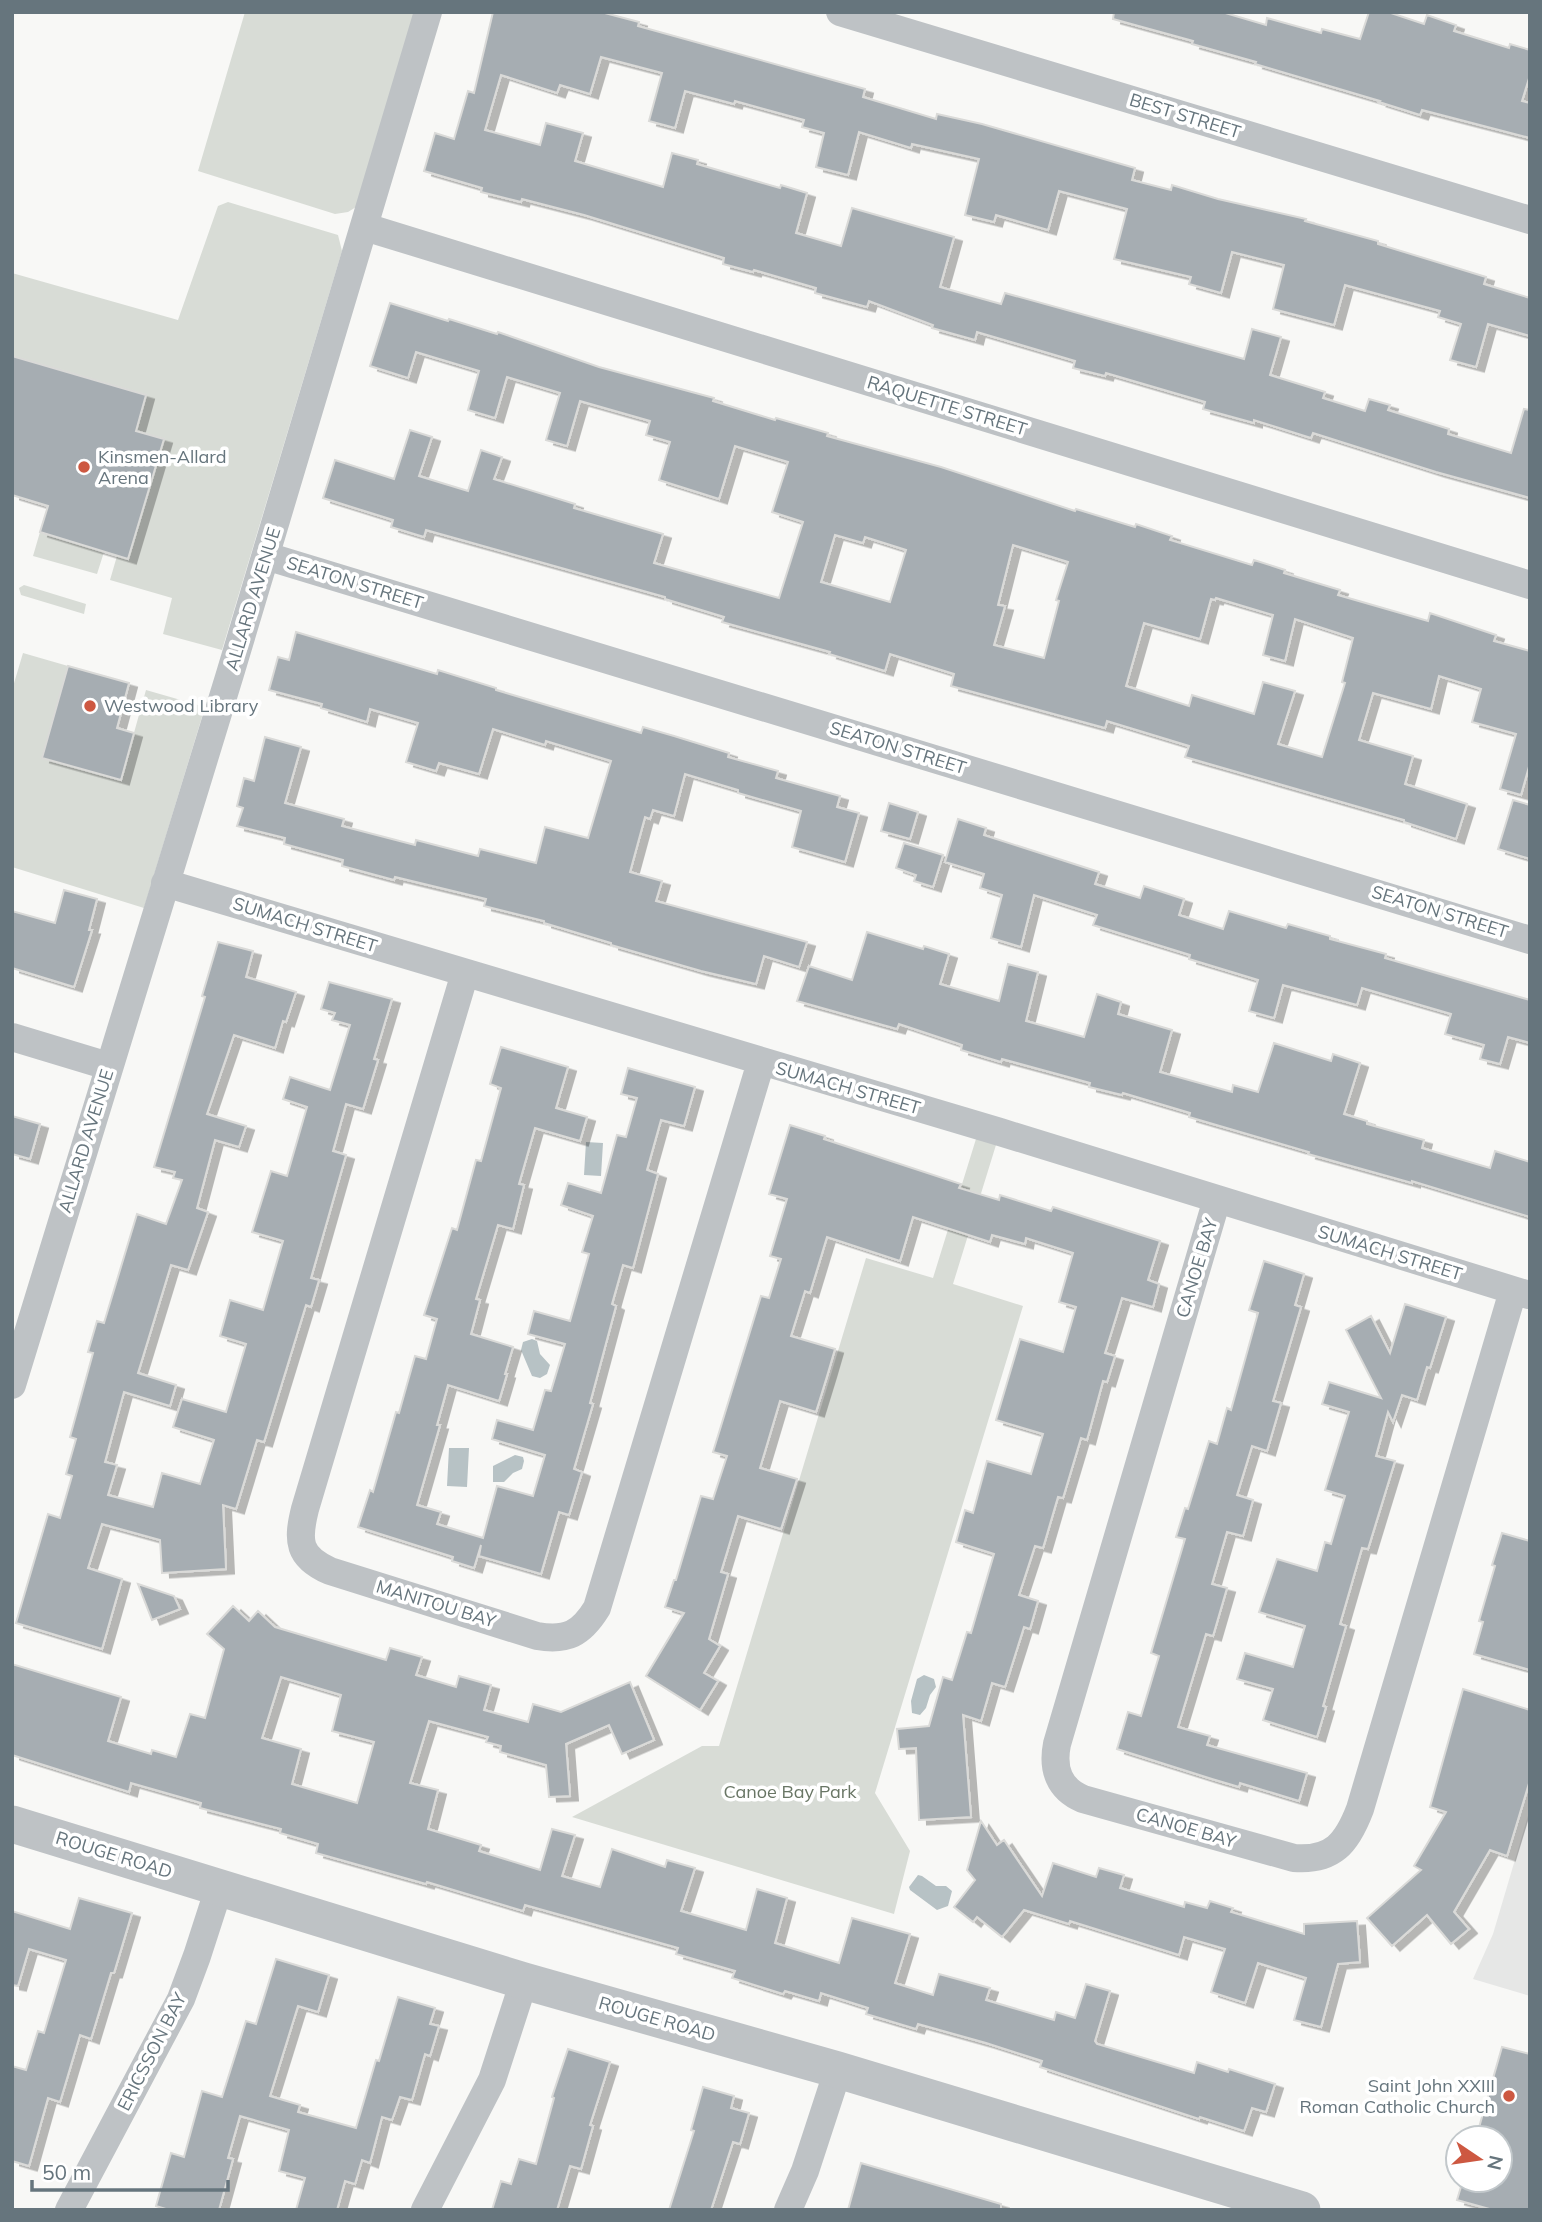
<svg xmlns="http://www.w3.org/2000/svg" width="1542" height="2222" font-family="Mulish,sans-serif">
	<style>
		.built { fill: #e6e7e6 }
		.green { fill: #d8dcd6 }
		.water { fill: #b7c2c5 }
		.building { fill: #a6adb2; stroke: #dadad8; stroke-width: 2; fill-rule: evenodd; filter: url(#shadow) }
		.lines { fill: none; stroke-linecap: round; stroke-linejoin: round }
		.minor { stroke: #bec2c5; stroke-width: 28 }
		.tertiary { stroke: #bec2c5; stroke-width: 37 }
		.poi-dot { fill: #cd5841; stroke: #fff; stroke-width: 2.5 }
		.labels { text-anchor: middle; stroke-width: 7; stroke-linejoin: round; paint-order: stroke }
		.street-label { font-size: 18px; fill: #66757d; stroke: #fff }
		.poi-label { font-size: 18px; fill: #66757d; stroke: #fff; text-anchor: start }
		.park-label { font-size: 18px; fill: #697665; stroke: #fff }
	</style>
	<defs>
		<filter id="shadow"><feDropShadow dx="8" dy="4.5" stdDeviation="0" flood-color="#0004"/></filter>
	</defs>
	<rect width="100%" height="100%" fill="#f8f8f6"/>
	<path class="built" d="M1530,1809V1996L1473,1979L1493,1934Z"/>
	<path class="green" d="M245,12H415L356,207L348,212L335,214L198,171Z
		M228,202L338,235L342,251L222,650L163,634L172,598L110,580L117,556L128,559L164,440L136,431L145,395L12,356V273L178,320L218,206Z
		M40,532L104,552L97,574L33,556Z
		M24,585L86,604L84,614L21,595L19,588Z
		M23,653L68,666L42,758L121,779L146,690L205,707L144,908L12,867V690Z
		M980,1126L1000,1132L953,1284L1023,1306L875,1793L910,1851L894,1914L572,1817L702,1746H719L866,1258L933,1278Z"/>
	<path class="water" d="M586,1142L603,1143L601,1176L584,1175Z
		M532,1339L537,1341L540,1354L550,1365L547,1374L540,1378L532,1376L521,1350L523,1342Z
		M449,1448H469L467,1487L447,1486Z
		M515,1455L523,1457L524,1461L522,1469L513,1473L504,1482H493V1466Z
		M924,1675L934,1679L936,1687L930,1695L926,1708L920,1715L912,1713L911,1701L917,1679Z
		M918,1875L922,1876L936,1886H946L952,1891L948,1906L937,1910L910,1890L909,1887Z"/>
	<path class="building" d="M493,12H601L639,22L638,26L865,89L863,97L936,119L937,114L982,124L1135,168L1132,180L1171,190L1172,185L1218,199L1306,219L1305,221L1378,241V244L1486,277L1484,284L1530,298V336L1488,324L1476,367L1450,360L1461,324L1438,317L1440,311L1345,285L1334,325L1273,309L1284,265L1232,252L1221,293L1189,284L1191,277L1114,259L1127,209L1059,191L1048,230L996,215L994,222L965,215L979,159L912,144L911,148L859,132L848,175L816,167L824,133L802,127L804,120L735,101L734,104L685,91L675,128L649,121L662,73L601,57L590,94L560,85L557,93L501,75L485,130L540,145L546,123L583,133L575,161L663,187L672,153L698,160L697,164L780,188L781,185L807,193L796,233L841,246L852,208L954,237L940,287L1001,304L1005,293L1244,359L1252,329L1281,337L1270,375L1325,392L1323,398L1365,411L1369,399L1390,405L1388,410L1449,429L1448,434L1511,453L1524,409L1530,410V498L1436,472L1313,433L1311,438L1254,420V423L1203,409L1205,402L1106,373L1105,376L1073,368L1075,361L977,332L975,340L932,328L933,325L869,301L867,307L815,293L816,288L754,270L753,272L723,264L724,258L584,215L522,199L521,202L481,192L482,188L424,171L435,133L454,139L468,91L474,93Z
		M1114,12H1222L1266,25L1267,18L1321,33L1322,29L1360,39L1369,12H1388L1424,24L1427,15L1456,25L1454,31L1509,48L1510,44L1530,50V75L1522,101L1530,103V138L1422,110L1420,115L1379,102L1380,101L1255,64L1256,62L1192,44L1193,41L1113,19Z
		M390,303L448,321L449,319L497,334L498,332L599,367L714,398L713,401L775,420L776,418L828,433L827,436L941,467L1075,511L1076,509L1135,527L1136,524L1172,536L1170,540L1252,565L1254,560L1285,570L1284,573L1340,590L1338,595L1428,621L1430,613L1496,635L1494,641L1530,651V763L1521,795L1500,789L1516,734L1472,722L1481,689L1439,676L1431,709L1373,693L1359,740L1413,756L1405,784L1467,804L1456,839L1404,822V820L1185,757L1189,746L1107,721L1105,728L951,686L954,674L890,654L885,671L829,654L830,652L722,622L724,617L665,599V597L426,530L424,537L391,527L393,520L323,498L335,460L394,479L410,430L432,437L419,476L468,491L481,450L502,457L494,479L575,504L574,508L663,534L654,563L779,598L803,522L772,512L788,462L735,446L719,499L659,480L670,442L646,435L650,421L580,401L567,446L546,440L560,393L507,377L495,418L468,410L479,371L416,352L408,378L370,366ZM835,535L863,543L865,537L906,550L890,602L821,582ZM1013,545L1068,562L1056,600L1059,601L1044,658L994,645L1005,606L998,605ZM1216,598L1273,615L1263,655L1285,661L1295,619L1353,638L1342,682L1345,683L1322,757L1278,744L1295,691L1263,682L1254,714L1192,695L1189,706L1126,686L1144,623L1200,639L1211,599L1215,600Z
		M12,356L146,395L136,431L164,439L128,559L40,532L48,506L12,495Z
		M296,632L437,674L438,670L496,688V690L641,733L643,727L674,736L729,753L728,757L778,771L776,778L840,796L837,807L859,813L845,862L792,847L801,811L738,793V790L685,774L674,816L653,810L650,819L645,817L630,872L662,881L656,901L807,942L799,967L764,956L756,984L701,971L611,945V943L544,923V921L484,906L486,899L395,877L394,880L342,866L343,860L284,844L285,838L237,826L243,808L237,806L244,778L254,781L265,737L301,747L285,803L344,819L342,826L415,845L416,840L478,856L480,849L536,863L545,827L588,838L611,761L546,741L545,745L493,729L479,774L439,763L436,771L406,762L418,723L370,709L367,722L321,708L322,704L269,690L278,657L289,660Z
		M68,666L129,683L117,728L134,733L121,780L42,758Z
		M1513,800L1530,805V859L1498,849Z
		M889,803L918,812L910,839L881,831Z
		M958,819L986,828L984,835L1099,872L1095,884L1140,898L1144,886L1184,899L1179,915L1223,929L1229,911L1286,928L1288,924L1330,936V939L1386,954L1385,958L1530,1000V1043L1508,1037L1500,1064L1480,1059L1484,1045L1445,1034L1451,1014L1362,988L1357,1005L1283,985L1274,1018L1249,1011L1258,980L1189,959L1190,955L1093,925L1097,915L1034,895L1021,947L991,938L1002,895L980,888L984,874L945,862Z
		M904,843L943,855L933,887L914,881L916,875L896,868Z
		M64,890L97,899L89,930H92L74,987L12,968V911L55,923Z
		M867,932L923,949L924,946L949,954L940,984L999,1001L1008,964L1038,972L1026,1021L1084,1037L1097,994L1121,1002L1118,1014L1172,1030L1160,1072L1232,1092L1233,1085L1258,1092L1274,1043L1331,1061L1333,1054L1360,1063L1344,1114L1367,1121V1124L1424,1140L1422,1148L1490,1168L1495,1151L1530,1162V1217L1412,1181V1183L1308,1154L1309,1152L1189,1117L1190,1113L1123,1093L1122,1095L1089,1087L1090,1083L1002,1059L1001,1062L961,1050L962,1045L899,1024L897,1029L797,1001L809,966L852,980Z
		M218,942L253,951L246,977L296,992L286,1022L283,1021L275,1048L234,1035L207,1114L246,1126L239,1147L215,1140L197,1208L208,1212L188,1270L171,1265L138,1373L176,1385L170,1406L124,1392L105,1462L117,1465L108,1495L153,1507L162,1473L200,1484L214,1440L173,1427L182,1399L226,1412L246,1344L220,1336L230,1300L263,1310L283,1241L252,1232L271,1171L287,1176L307,1107L283,1099L290,1077L330,1090L350,1025L332,1020L335,1013L321,1009L329,982L392,999L374,1059L378,1060L363,1109L346,1104L333,1151L346,1155L311,1278L319,1280L311,1307L306,1305L264,1442L257,1440L236,1509L223,1505L226,1569L162,1573L160,1540L102,1524L88,1568L122,1579L102,1649L16,1623L48,1514L60,1518L72,1476L66,1474L76,1439L70,1437L93,1353L88,1352L97,1321L104,1323L137,1214L166,1224L182,1180L173,1178L175,1172L154,1167L205,997L202,996Z
		M501,1047L568,1067L556,1108L587,1117L580,1141L535,1128L519,1184L524,1185L513,1229L498,1225L476,1299L480,1300L471,1334L513,1347L505,1374H507L499,1401L448,1385L437,1425H440L417,1505L441,1512L437,1524L483,1538L497,1486L533,1496L545,1455L492,1439L497,1420L533,1430L545,1390L551,1391L565,1344L528,1334L534,1311L570,1321L589,1254L582,1252L593,1216L561,1205L568,1183L601,1193L617,1135L626,1137L637,1098L621,1094L628,1068L695,1087L684,1126L661,1120L647,1170L658,1174L633,1268L623,1265L612,1304L616,1306L590,1403L593,1404L574,1469L582,1472L569,1515L559,1512L541,1574L479,1556L481,1545L474,1568L452,1561L453,1557L358,1527L370,1490L373,1492L396,1412L399,1413L415,1356L426,1359L437,1319L424,1315L452,1228L457,1230L476,1160L481,1161L501,1088L490,1084Z
		M12,1116L40,1124L30,1159L12,1154Z
		M790,1125L825,1136L824,1139L961,1184L959,1188L999,1200L1000,1195L1051,1211L1053,1207L1160,1241L1148,1280L1159,1284L1153,1307L1122,1298L1105,1353L1115,1356L1107,1382L1103,1381L1087,1440L1081,1438L1063,1498L1058,1497L1043,1548L1035,1546L1019,1595L1038,1601L1030,1629L1024,1627L1005,1687L992,1683L981,1721L963,1715L971,1817L919,1820L916,1748L899,1749L897,1729L929,1726L943,1677L952,1680L967,1632L971,1633L994,1554L956,1542L965,1510L973,1513L987,1461L1031,1474L1043,1434L996,1420L1020,1339L1063,1352L1076,1307L1059,1302L1073,1253L1026,1238L1025,1244L992,1235L990,1242L913,1217L900,1261L827,1237L810,1293L805,1291L791,1336L835,1349L828,1373L816,1412L780,1401L760,1468L797,1479L781,1529L738,1516L721,1572L728,1574L709,1639L720,1646L704,1673L718,1681L700,1710L646,1676L684,1613L665,1607L674,1580H676L701,1496L713,1499L727,1456L713,1452L761,1296L769,1298L781,1259L770,1256L787,1199L769,1194Z
		M1264,1261L1304,1274L1295,1305L1301,1307L1273,1401L1281,1403L1267,1451L1252,1446L1237,1495L1253,1500L1243,1536L1227,1532L1212,1584L1227,1588L1213,1636L1206,1634L1178,1727L1210,1736L1207,1745L1307,1773L1299,1801L1240,1783L1239,1787L1212,1779L1117,1749L1128,1712L1141,1716L1159,1656L1151,1653L1185,1539L1176,1537L1185,1508L1188,1509L1209,1441L1217,1444L1227,1408L1231,1410L1258,1313L1249,1310Z
		M1405,1304L1446,1317L1430,1368L1427,1367L1417,1400L1402,1395L1393,1422L1388,1412L1376,1456L1395,1461L1368,1549L1362,1548L1340,1624L1346,1626L1323,1706L1326,1707L1317,1737L1263,1720L1273,1689L1237,1679L1245,1653L1293,1667L1305,1626L1259,1612L1277,1559L1317,1571L1325,1542L1331,1544L1345,1496L1325,1490L1349,1412L1322,1404L1329,1382L1381,1398L1346,1330L1371,1316L1390,1353Z
		M1502,1533L1530,1541V1670L1474,1654L1483,1622L1479,1621L1495,1566L1492,1565Z
		M138,1584L174,1596L180,1609L152,1620Z
		M233,1606L249,1621L258,1611L275,1627L386,1660L390,1648L422,1657L416,1675L456,1687L459,1676L491,1685L484,1710L528,1722L533,1704L561,1712L630,1682L654,1740L622,1754L609,1725L566,1744L570,1796L549,1797L546,1765L500,1752L501,1746L486,1742L488,1737L429,1721L410,1783L438,1790L428,1829L481,1845L479,1851L540,1870L552,1829L575,1835L562,1876L600,1887L612,1849L665,1867L667,1860L695,1868L681,1911L746,1930L757,1889L787,1898L775,1943L839,1963L852,1918L910,1934L895,1983L933,1995L939,1974L990,1988L986,2000L1054,2020L1056,2012L1075,2018L1086,1984L1110,1991L1095,2041L1097,2044L1194,2073L1197,2062L1228,2072L1229,2069L1275,2084L1266,2112L1252,2108L1244,2131L1200,2117L1199,2119L1040,2067L1042,2061L986,2043L918,2024L916,2029L866,2014L868,2008L821,1993L819,2001L785,1991L783,1994L732,1978L735,1971L676,1954L678,1948L525,1905L523,1911L427,1882L426,1884L316,1853L318,1844L280,1833L281,1829L200,1808L201,1803L131,1783L129,1792L12,1755V1664L121,1697L108,1741L151,1754L152,1750L176,1757L190,1714L205,1718L224,1649L207,1634ZM281,1677L341,1695L332,1731L374,1742L357,1803L292,1784L301,1749L262,1738Z
		M1463,1689L1530,1710V1780L1507,1856L1490,1850L1454,1912L1469,1929L1451,1944L1427,1915L1392,1946L1367,1918L1421,1870L1414,1866L1446,1812L1430,1807Z
		M981,1821L997,1845L1004,1840L1042,1896L1053,1863L1096,1877L1099,1868L1124,1875L1120,1888L1184,1907L1185,1902L1207,1908L1210,1901L1233,1908L1231,1912L1304,1934V1924L1357,1921L1360,1962L1338,1964L1321,2027L1294,2020L1306,1978L1258,1963L1245,2003L1211,1992L1225,1949L1184,1937L1179,1955L1070,1921L1069,1924L1024,1910L1002,1937L977,1917L973,1922L954,1907L975,1880L967,1870Z
		M79,1898L132,1913L114,1973H111L91,2039L80,2035L60,2102L48,2098L29,2166L12,2161V2066L26,2070L38,2031L44,2033L66,1960L29,1949L18,1986L12,1985V1911L70,1929Z
		M276,1959L329,1975L318,2012L298,2006L270,2096L300,2105L298,2112L356,2128L376,2060L379,2061L398,1997L435,2008L430,2024L439,2026L430,2056L425,2054L412,2100L400,2097L392,2120L382,2117L370,2163L362,2160L355,2184L345,2181L337,2210H296L305,2178L279,2171L289,2130L240,2116L228,2158L233,2159L219,2210H169L156,2206L171,2153L184,2157L202,2091L222,2097L246,2021L256,2024Z
		M1502,2047L1530,2054V2210H1493L1457,2200L1463,2180H1500V2138H1476Z
		M568,2049L610,2062L590,2125L593,2126L581,2169L570,2166L557,2210H492L501,2181L511,2184L519,2159L536,2164L554,2098L552,2097Z
		M703,2087L734,2096L731,2108L749,2113L740,2144L733,2142L711,2210H669L694,2131L691,2130Z
		M861,2163L1001,2204V2210H848Z"/>
	<g class="lines">
		<path class="minor" d="M840,12L1530,220
			M365,227L1530,585
			M266,556L1530,940
			M165,883L1000,1132L1529,1295
			M465,973L305,1509C297,1541 298,1557 330,1571L537,1636C567,1641 581,1634 597,1608L761,1062
			M12,1037L108,1066
			M1217,1199L1057,1744C1052,1769 1059,1789 1083,1799L1294,1858C1333,1861 1347,1843 1360,1809L1513,1291
			M12,1385L230,674L428,12
			M69,2210L181,1999L197,1956L219,1888
			M425,2210L492,2080L524,1981
			M788,2210L805,2171L838,2070"/>
		<path class="tertiary" d="M12,1824L524,1981L838,2070L1302,2210"/>
	</g>
	<g class="poi-dot">
		<circle cx="84" cy="467" r="7"/>
		<circle cx="90" cy="706" r="7"/>
		<circle cx="1509" cy="2096" r="7"/>
	</g>
	<g class="labels">
		<g class="street-label">
			<text transform="translate(1185 116) rotate(17)" y="6">BEST STREET</text>
			<text transform="translate(947 406) rotate(17)" y="6">RAQUETTE STREET</text>
			<text transform="translate(355 583) rotate(17)" y="6">SEATON STREET</text>
			<text transform="translate(253 599) rotate(-73)" y="6">ALLARD AVENUE</text>
			<text transform="translate(898 748) rotate(17)" y="6">SEATON STREET</text>
			<text transform="translate(1440 912) rotate(17)" y="6">SEATON STREET</text>
			<text transform="translate(305 925) rotate(17)" y="6">SUMACH STREET</text>
			<text transform="translate(848 1088) rotate(16)" y="6">SUMACH STREET</text>
			<text transform="translate(86 1141) rotate(-73)" y="6">ALLARD AVENUE</text>
			<text transform="translate(1390 1253) rotate(17)" y="6">SUMACH STREET</text>
			<text transform="translate(1197 1268) rotate(-73)" y="6">CANOE BAY</text>
			<text transform="translate(436 1604) rotate(17)" y="6">MANITOU BAY</text>
			<text transform="translate(1186 1828) rotate(16)" y="6">CANOE BAY</text>
			<text transform="translate(114 1855) rotate(17)" y="6">ROUGE ROAD</text>
			<text transform="translate(657 2019) rotate(16)" y="6">ROUGE ROAD</text>
			<text transform="translate(152 2052) rotate(-63)" y="6">ERICSSON BAY</text>
		</g>
		<g class="poi-label">
			<text x="98" y="463">Kinsmen-Allard<tspan x="98" dy="21">Arena</tspan></text>
			<text x="104" y="712">Westwood Library</text>
			<text x="1495" y="2092" text-anchor="end">Saint John XXIII<tspan x="1495" dy="21">Roman Catholic Church</tspan></text>
		</g>
		<g class="park-label">
			<text x="790" y="1798">Canoe Bay Park</text>
		</g>
	</g>
	<rect width="1542" height="2222" fill="none" stroke="#66757d" stroke-width="28"/>
	<g transform="translate(1479 2159) rotate(103)"><circle r="33" fill="#ffffff" stroke="#c2c8cb" stroke-width="2"/>
	<path d="M0-5L12 26L0 18L-12 26Z" fill="#cd5841"/>
	<text y="-10" font-size="19" font-weight="bold" text-anchor="middle" fill="#66757d">N</text>
	</g>
	<path d="M32 2180v10h196v-10" fill="none" stroke="#66757d" stroke-width="3.5"/>
	<text x="42" y="2180" font-size="21" fill="#66757d" stroke="#ffffff" stroke-width="5" paint-order="stroke">50 m</text>
</svg>
